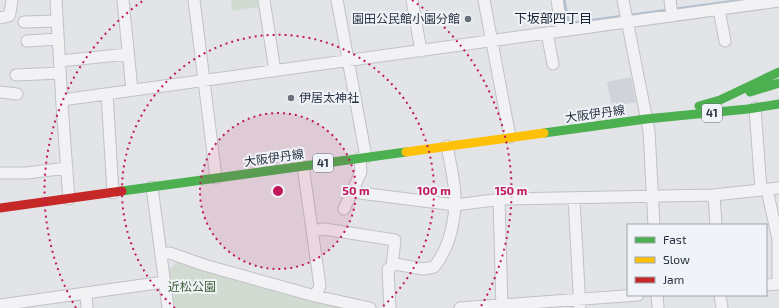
<svg xmlns="http://www.w3.org/2000/svg" width="779" height="308" font-family="'Exo 2','Noto Sans JP',sans-serif">
	<style>
		.built { fill: #d0d4da }
		.green { fill: #d2dbd2 }
		.lines { fill: none; stroke-linecap: round; stroke-linejoin: round }
		.stream { stroke: #b0c0d3; stroke-width: 3 }
		.street-casing { stroke: #c0c2c5; stroke-width: 13 }
		.street { stroke: #f2f2f4; stroke-width: 11 }
		.fast { stroke: #4caf50; stroke-width: 9 }
		.slow { stroke: #ffc107; stroke-width: 9 }
		.jam { stroke: #c62828; stroke-width: 9 }
		.ring { fill: none; stroke: #c2185b; stroke-width: 2; stroke-dasharray: 2 4 }
		.poi-dot { fill: #69707b; stroke: #f0f3f7; stroke-width: 1.5 }
		.labels { text-anchor: middle; stroke-width: 4; stroke-linejoin: round; paint-order: stroke }
		.shield { fill: #f0f3f7; stroke: #646b78; stroke-width: 1 }
		.shield-label { font-size: 11px; font-weight: bold; fill: #283141 }
		.poi-label { font-size: 12px; fill: #283141; stroke: #f0f3f7; text-anchor: end }
		.street-label { font-size: 12px; fill: #283141; stroke: #f0f3f7 }
		.park-label { font-size: 12px; fill: #3c5d35; stroke: #f0f3f7 }
		.neighbourhood-label { font-size: 13px; fill: #1b2232; stroke: #f0f3f7 }
		.centre { fill: #c2185b; stroke: #f0f3f7; stroke-width: 2 }
		.ring-label { font-size: 12px; text-anchor: middle; font-weight: bold; fill: #c2185b; stroke: #f0f3f7; stroke-width: 4; stroke-linejoin: round; paint-order: stroke }
	</style>
	<rect width="100%" height="100%" fill="#e2e4e7"/>
	<path class="built" d="M631,77L636,102L612,107L607,82Z"/>
	<path class="green" d="M231,0H258L259,7L232,11Z
		M177,262L341,308H173L168,271Z"/>
	<g class="lines">
		<path class="stream" d="M564,0L568,20L572,23L743,0"/>
		<defs>
			<path id="street" d="M56,0L62,105L69,199
				M123,0L132,90
				M194,0L216,178
				M264,0L275,71
				M337,0L366,157
				M412,0L421,51
				M484,0L510,137
				M557,0L562,31
				M623,0L649,131L654,225
				M670,0L672,16
				M719,10L725,41
				M0,18L9,16L10,13L12,0
				M24,22L57,21
				M547,33L553,64
				M27,41L58,39
				M60,61L128,54
				M16,75L60,73
				M0,92L17,94
				M107,94L113,193
				M62,100L779,1
				M755,108L761,190
				M303,166L320,286L315,296
				M0,173H27L67,168
				M152,187L168,308
				M767,190L778,239V284
				M352,192L455,205L502,199L714,195L779,188
				M714,195L716,225
				M574,199L580,308
				M499,200L502,308
				M344,209L361,172L360,158
				M313,231L324,229L395,240L392,266
				M161,254L170,253L204,265L315,296L370,308
				M766,285L779,284
				M86,293L87,308
				M657,295L658,308
				M720,295L722,308
				M0,305L164,282
				M390,308L388,269L395,264L423,269L434,267C449,248 455,222 455,198C455,181 450,163 447,146
				M460,308L638,295"/>
		</defs>
		<use href="#street" class="street-casing"/>
		<use href="#street" class="street"/>
		<path class="fast" d="M750,92L779,83
			M699,106L720,100L779,72
			M544,133L646,119L748,109L779,104
			M122,191L406,152"/>
		<path class="slow" d="M406,152L544,133"/>
		<path class="jam" d="M0,208L122,191"/>
	</g>
	<circle cx="278" cy="191" r="78" fill="#c2185b" fill-opacity=".12"/>
	<g class="ring">
		<circle cx="278" cy="191" r="78"/>
		<path d="M175 308A156 156 0 1 1 381 308"/>
		<path d="M76 308A233 233 0 0 1 144 0M412 0A233 233 0 0 1 480 308"/>
	</g>
	<g class="poi-dot">
		<circle cx="468" cy="19" r="4"/>
		<circle cx="291" cy="98" r="4"/>
	</g>
	<g class="labels">
		<g class="shield">
			<rect x="702" y="104" width="20" height="18" rx="3"/>
			<rect x="313" y="154" width="20" height="18" rx="3"/>
		</g>
		<g class="shield-label">
			<text x="712" y="117">41</text>
			<text x="323" y="167">41</text>
		</g>
		<g class="poi-label">
			<text x="460" y="23">園田公民館小園分館</text>
			<text x="299" y="102" text-anchor="start">伊居太神社</text>
		</g>
		<g class="street-label">
			<text transform="translate(595 114) rotate(-8)" y="4">大阪伊丹線</text>
			<text transform="translate(274 158) rotate(-8)" y="4">大阪伊丹線</text>
		</g>
		<g class="park-label">
			<text x="192" y="291">近松公園</text>
		</g>
		<g class="neighbourhood-label">
			<text x="553" y="23">下坂部四丁目</text>
		</g>
	</g>
	<circle cx="278" cy="191" r="6" class="centre"/>
	<g class="ring-label">
		<text x="356" y="195">50 m</text>
		<text x="434" y="195">100 m</text>
		<text x="511" y="195">150 m</text>
	</g>
	<rect x="627" y="224" width="140" height="72" fill="#f0f3f7" stroke="#a0a5ae"/>
	<rect x="635" y="237" width="20" height="6" fill="#4caf50" stroke="#a0a5ae"/>
	<text x="663" y="244" font-size="12" fill="#283141">Fast</text>
	<rect x="635" y="257" width="20" height="6" fill="#ffc107" stroke="#a0a5ae"/>
	<text x="663" y="264" font-size="12" fill="#283141">Slow</text>
	<rect x="635" y="277" width="20" height="6" fill="#c62828" stroke="#a0a5ae"/>
	<text x="663" y="284" font-size="12" fill="#283141">Jam</text>
</svg>
